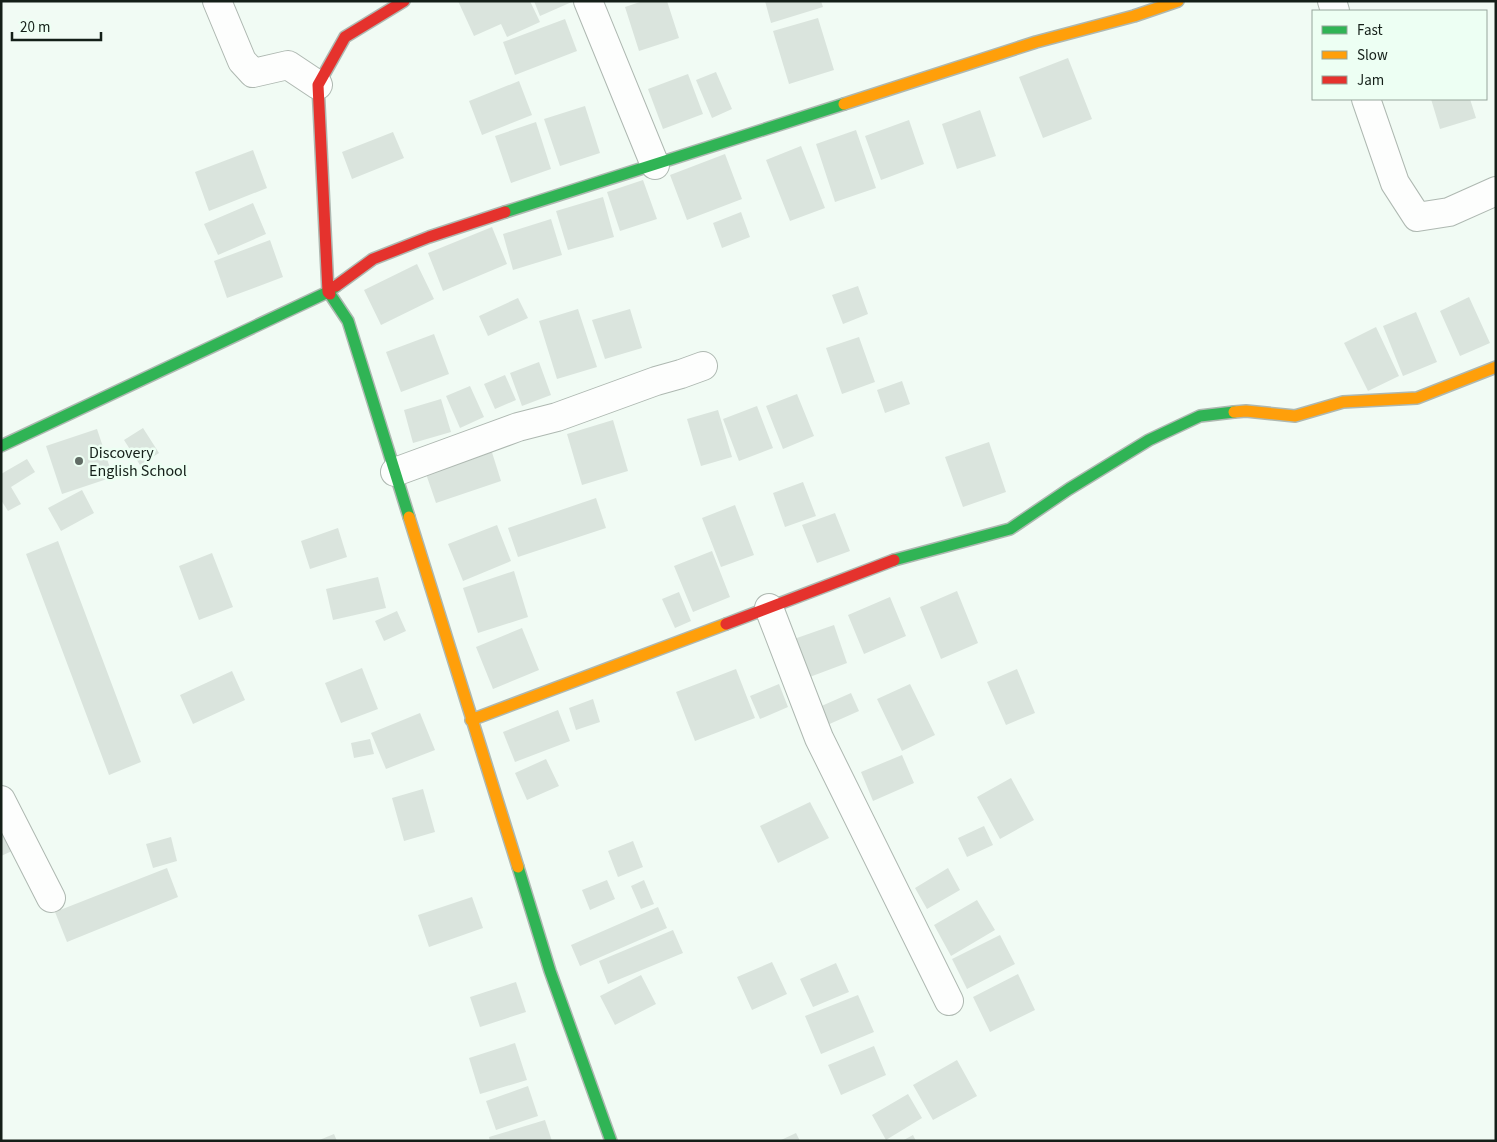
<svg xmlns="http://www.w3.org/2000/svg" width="1497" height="1142" font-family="'Source Sans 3',sans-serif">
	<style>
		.building { fill: #dae4dd }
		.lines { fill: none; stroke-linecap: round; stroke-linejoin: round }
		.street-casing { stroke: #aeb8b1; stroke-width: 30 }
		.fast-casing { stroke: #aeb8b1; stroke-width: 14 }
		.slow-casing { stroke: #aeb8b1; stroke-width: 14 }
		.jam-casing { stroke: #aeb8b1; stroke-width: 14 }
		.street { stroke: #fdfefd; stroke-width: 28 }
		.fast { stroke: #30b455; stroke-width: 11 }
		.slow { stroke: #ff9f0a; stroke-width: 11 }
		.jam { stroke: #e5322d; stroke-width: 11 }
		.poi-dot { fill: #616c65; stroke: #edfff3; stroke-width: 2 }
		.labels { text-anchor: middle; stroke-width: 5; stroke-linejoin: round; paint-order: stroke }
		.poi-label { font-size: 16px; fill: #141f18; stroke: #edfff3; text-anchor: start }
	</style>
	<rect width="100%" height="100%" fill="#f1fbf4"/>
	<path class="building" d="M458,1H530L540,22L507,37L501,24L474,36Z
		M534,1H574L540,16Z
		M643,1H667L679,38L639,51L625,7Z
		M765,1H821L823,7L771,23Z
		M818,18L834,70L789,84L773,31Z
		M565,19L577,51L515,75L503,42Z
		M1068,58L1092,119L1043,138L1019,77Z
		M716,72L732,109L712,118L696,80Z
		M688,74L703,114L663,129L648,89Z
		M519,81L532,115L482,135L469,101Z
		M1431,99H1470L1476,118L1440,129Z
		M585,106L600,153L560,166L544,119Z
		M980,110L996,156L957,169L942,124Z
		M909,120L924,164L881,180L865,136Z
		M536,122L551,169L511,183L495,136Z
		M856,130L876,188L835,202L816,144Z
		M393,132L404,158L352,179L342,152Z
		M801,146L825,208L790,221L766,160Z
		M253,150L267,188L209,211L195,172Z
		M725,154L742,199L687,220L670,175Z
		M643,180L657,219L620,231L607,192Z
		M603,197L614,237L568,250L556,211Z
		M253,203L266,234L218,255L204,224Z
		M741,212L750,237L722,248L713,223Z
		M551,219L562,255L513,270L503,234Z
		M492,227L507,264L443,291L428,253Z
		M270,240L283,277L227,298L214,261Z
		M417,264L434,299L381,325L364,290Z
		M858,286L868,314L843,324L832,295Z
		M1469,297L1490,343L1460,356L1440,311Z
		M518,298L528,318L488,336L479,316Z
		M578,309L597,367L557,379L539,321Z
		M630,309L642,348L605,359L592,320Z
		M1416,312L1437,362L1403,376L1383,326Z
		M1376,327L1399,376L1368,391L1344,343Z
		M434,334L449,374L401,392L386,352Z
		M859,337L875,382L842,394L826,348Z
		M539,362L551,395L522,406L510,373Z
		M505,375L516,400L495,409L484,384Z
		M902,381L910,404L885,413L877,390Z
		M470,386L484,417L460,428L446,396Z
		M797,394L814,436L783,449L766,406Z
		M441,399L451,432L413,443L404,410Z
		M757,406L773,448L739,461L723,419Z
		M718,410L732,457L701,466L687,419Z
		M613,420L628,471L582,485L567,434Z
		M143,428L159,453L140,465L124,440Z
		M97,429L113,477L62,494L46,446Z
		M989,442L1006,492L963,507L945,457Z
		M490,446L501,481L436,503L424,468Z
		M27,459L35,472L11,487L21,504L8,511L1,500V474Z
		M803,482L816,516L785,527L773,493Z
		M82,490L94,513L61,531L48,508Z
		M596,498L606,528L518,557L508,528Z
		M735,505L754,555L721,567L702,518Z
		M835,513L850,551L817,563L802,525Z
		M497,525L511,561L463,581L448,544Z
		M338,528L347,557L310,569L301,541Z
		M58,541L141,762L109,775L26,554Z
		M712,551L730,597L693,612L674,566Z
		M212,553L233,607L199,620L179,566Z
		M514,571L528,617L478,633L463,588Z
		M378,577L386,608L333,620L326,589Z
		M957,591L978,643L941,659L920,607Z
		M679,592L691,621L675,628L662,599Z
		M890,597L906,636L864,654L848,615Z
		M397,611L406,631L384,641L375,621Z
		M834,625L847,663L807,678L794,639Z
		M522,628L539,670L493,689L476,647Z
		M362,668L378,709L341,723L325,683Z
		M736,669L755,718L695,741L676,692Z
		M1017,669L1035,713L1006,725L987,682Z
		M232,671L245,700L193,724L180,695Z
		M779,684L788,707L760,719L750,696Z
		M910,684L935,735L902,751L877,699Z
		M851,693L859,711L825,726L817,708Z
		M593,699L600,722L576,730L569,708Z
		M558,710L570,741L515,762L503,732Z
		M420,713L435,750L386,769L371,733Z
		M370,739L374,754L354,758L351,743Z
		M902,755L914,783L873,801L861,772Z
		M546,759L559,786L527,800L515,773Z
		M1011,778L1034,820L1000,839L977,797Z
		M423,789L435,832L404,841L392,798Z
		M810,802L829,838L778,863L760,826Z
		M984,826L993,845L967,857L958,838Z
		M1,830L12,851L1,856Z
		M171,837L177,861L153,868L146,844Z
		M633,841L643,867L618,877L608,851Z
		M167,868L178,897L67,942L55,912Z
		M948,868L960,890L927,909L915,888Z
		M607,880L615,899L590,910L582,890Z
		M644,880L654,904L641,909L631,886Z
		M472,897L483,928L429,947L418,915Z
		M977,900L995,930L951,956L934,925Z
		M658,907L667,928L580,966L571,945Z
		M673,930L683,953L608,984L599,961Z
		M1000,935L1015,964L967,989L952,959Z
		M772,962L787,994L752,1010L737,977Z
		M836,963L849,992L813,1007L800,979Z
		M1018,974L1035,1010L990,1032L973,997Z
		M641,975L656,1004L615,1025L600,996Z
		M516,982L526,1012L480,1027L470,997Z
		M858,995L874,1032L821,1054L805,1016Z
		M515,1043L527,1080L480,1094L469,1058Z
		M874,1046L886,1075L841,1095L828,1065Z
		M957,1060L977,1096L933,1120L913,1085Z
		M528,1086L538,1116L496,1130L486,1101Z
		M908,1094L922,1118L886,1140L872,1115Z
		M545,1120L552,1141H490L489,1137Z
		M796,1133L800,1141H779Z
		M334,1134L337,1141H317Z
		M913,1135L916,1141H902Z"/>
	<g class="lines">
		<defs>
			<path id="street" d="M217,1L242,61L253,73L288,65L318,85
				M588,1L655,165
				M1332,1L1335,11
				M1366,99L1395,183L1417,217L1449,212L1496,191
				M395,472L518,427L557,417L656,381L681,374L703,366
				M769,608L819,738L949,1001
				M1,800L51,898"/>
			<path id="fast" d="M505,212L844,104
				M330,294L348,321L409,517
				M1,446L328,292L336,286
				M894,560L1010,529L1069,489L1149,440L1200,416L1234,412
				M518,867L550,971L611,1141"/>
			<path id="slow" d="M844,104L1036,42L1134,16L1178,1
				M1234,412L1246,411L1295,416L1343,402L1417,398L1496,367
				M409,517L518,867
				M471,720L726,624"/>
			<path id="jam" d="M336,286L373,259L429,237L505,212
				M330,294L328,292L318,85L345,37L404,1
				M726,624L894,560"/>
		</defs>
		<use href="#street" class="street-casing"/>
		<use href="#fast" class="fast-casing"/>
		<use href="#slow" class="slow-casing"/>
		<use href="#jam" class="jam-casing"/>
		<use href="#street" class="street"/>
		<use href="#fast" class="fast"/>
		<use href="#slow" class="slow"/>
		<use href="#jam" class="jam"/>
	</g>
	<circle class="poi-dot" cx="79" cy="461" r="5"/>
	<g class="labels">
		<g class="poi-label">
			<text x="89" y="458">Discovery<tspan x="89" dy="18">English School</tspan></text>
		</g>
	</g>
	<rect width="1497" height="1142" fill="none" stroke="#141f18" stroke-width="5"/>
	<rect x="1312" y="10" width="175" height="90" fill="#edfff3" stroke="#96a59b"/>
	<rect x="1322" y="26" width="25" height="8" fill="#30b455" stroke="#96a59b"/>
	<text x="1357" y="35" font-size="15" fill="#141f18">Fast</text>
	<rect x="1322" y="51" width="25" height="8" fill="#ff9f0a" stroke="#96a59b"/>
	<text x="1357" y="60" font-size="15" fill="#141f18">Slow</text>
	<rect x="1322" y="76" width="25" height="8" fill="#e5322d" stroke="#96a59b"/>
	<text x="1357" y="85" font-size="15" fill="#141f18">Jam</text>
	<path d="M12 32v8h89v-8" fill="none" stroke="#141f18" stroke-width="2.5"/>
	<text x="20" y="32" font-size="15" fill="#141f18" stroke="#edfff3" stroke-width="4" paint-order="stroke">20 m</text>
</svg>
